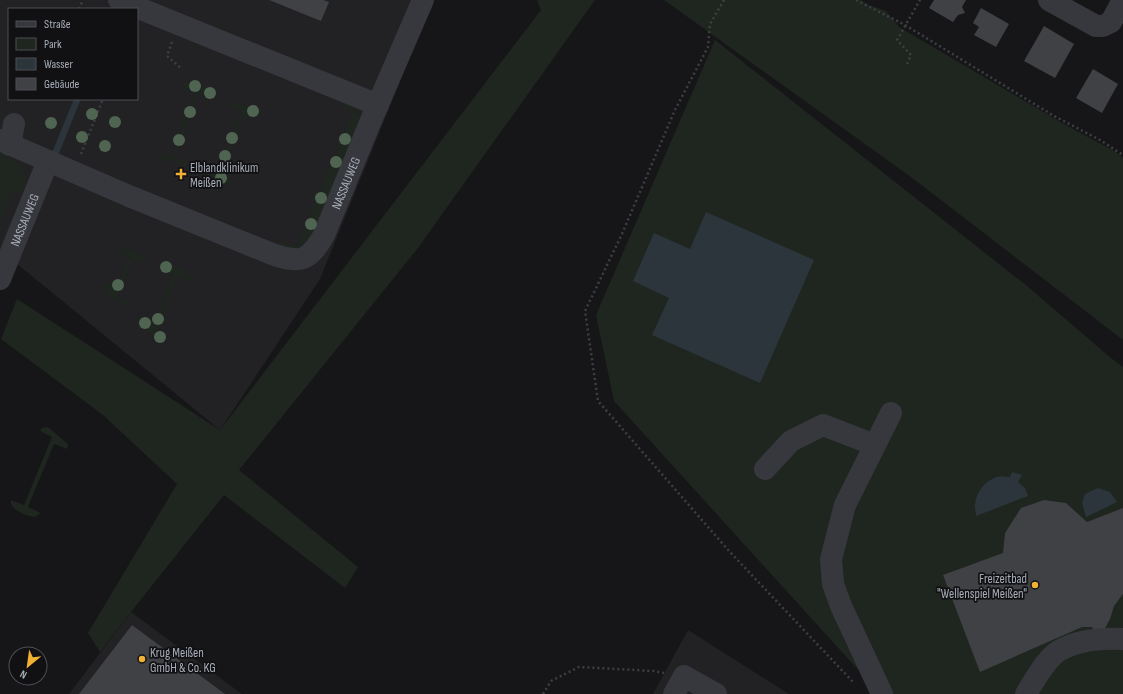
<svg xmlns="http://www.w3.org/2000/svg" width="1123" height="694" font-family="'Sofia Sans Condensed',sans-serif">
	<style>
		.built { fill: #222225; fill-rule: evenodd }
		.green { fill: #1e261f }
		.water { fill: #2c353c }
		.building { fill: #404145 }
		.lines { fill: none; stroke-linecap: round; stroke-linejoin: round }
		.path { stroke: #3d3f44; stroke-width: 2.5; stroke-dasharray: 2 3; stroke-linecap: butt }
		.minor { stroke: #37383d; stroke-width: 22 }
		.tree { fill: #506452 }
		.poi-dot { fill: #f2b134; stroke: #111113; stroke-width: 1.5 }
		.labels { text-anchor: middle; stroke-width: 3.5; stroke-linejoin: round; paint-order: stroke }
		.poi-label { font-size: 13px; fill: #a8adb8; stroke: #111113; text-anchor: start }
		.street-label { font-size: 13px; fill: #a8adb8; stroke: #111113 }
	</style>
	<rect width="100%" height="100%" fill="#161618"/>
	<path class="built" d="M0,0H433L320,279L220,430L0,250ZM9,9H137V99H9Z
		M131,612L242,694H69Z
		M688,630L789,694H653Z"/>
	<path class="green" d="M537,0H595L418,248L239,470L358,567L345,588L224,495L131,612L100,652L88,633L177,484L103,415L1,339L17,299L220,430L541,10Z
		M664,0H861L869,5L886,11L899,27L1064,124L1116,152L1123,158V340L911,177Z
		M715,40L1027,286L1111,358L1123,367V694H880L614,401L596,315Z
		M186,81L212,91L214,94V98L199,93L175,158L188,163L186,166H184L160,158L158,155V152L171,157L196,92L182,86L183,83Z
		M344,100C354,107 357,111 361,123L313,247L278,250L282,242L297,246L353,111L342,107Z
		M235,102L259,111L260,117L246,112L219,176L234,181L231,185L228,186L205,177L203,174L204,170L216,174L242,111L230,106Z
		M0,153C21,162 29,170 26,194L14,189L0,222Z
		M123,247L145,256L147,264L134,259L117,296L130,303L126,306C118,303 109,294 104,287L105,283L116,288L130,257L116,251L120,248Z
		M164,265H168C176,268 192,271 192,282L177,276L155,333L168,338L165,343H161L144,327L141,323L142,319L153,325L174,275L161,269Z
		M46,427L49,428L67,443L68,446L67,449L54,444L28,507L41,513L35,517C27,516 15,512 11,504V500L24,505L52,437L40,431L42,428Z"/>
	<path class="water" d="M74,99H81L57,158L51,155Z
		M706,212L814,260L760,383L652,335L669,298L633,281L654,233L690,249Z
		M1012,472L1022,475L1018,482L1025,488L1028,496L976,516C976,513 975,510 975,507C975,494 984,481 997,477C1001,476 1006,477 1010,477Z
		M1098,488L1110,492L1117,502L1086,517L1082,503L1085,494Z"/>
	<path class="building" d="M269,0H323L329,2L321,21Z
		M934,0H966L962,7L965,13L958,15L953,22L929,8Z
		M981,8L1009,24L996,47L974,35L979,27L973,23Z
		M1044,26L1074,44L1055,78L1024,61Z
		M1093,69L1118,84L1102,113L1076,98Z
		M1044,500L1066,503L1087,522L1123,508V594L1114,606L1110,619L1104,630H1094L1092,627H1082L980,672L943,575L1003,553L1005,533L1021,508Z
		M132,625L225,694H79Z"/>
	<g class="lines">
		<path class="path" d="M724,0L710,24L708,47L675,110L622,234L585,311L598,401L729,551L854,683
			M856,0L905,25L1054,116L1100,140L1123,155
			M79,9L83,0
			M172,42L167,56L182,69
			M907,64L911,55L897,40L920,0
			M81,154L103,99
			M543,694L551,681L579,667L654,671L664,673"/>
		<g class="minor">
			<path d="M119,0L378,105"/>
			<path d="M1049,0L1096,26H1103L1111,22L1123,0"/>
			<path id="s1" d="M0,140L129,196L272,254C301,264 309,261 324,235L372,118L423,0"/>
			<path d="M10,145L14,124"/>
			<path id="s2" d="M0,279L48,161"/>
			<path d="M765,469L791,441L823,425L875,445"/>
			<path d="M674,694L684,676L716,694"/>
			<path d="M882,694L841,606L833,584L831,559L845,505L891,413"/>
			<path d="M1026,694C1034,681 1044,662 1057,652C1076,640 1102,638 1123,639"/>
		</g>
	</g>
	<g class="tree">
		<circle cx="195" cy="86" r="6"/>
		<circle cx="210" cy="93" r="6"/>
		<circle cx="253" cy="111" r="6"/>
		<circle cx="190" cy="112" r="6"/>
		<circle cx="92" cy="114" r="6"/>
		<circle cx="115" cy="122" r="6"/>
		<circle cx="51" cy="123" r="6"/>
		<circle cx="82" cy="137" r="6"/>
		<circle cx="232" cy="138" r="6"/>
		<circle cx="345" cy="139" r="6"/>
		<circle cx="179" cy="140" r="6"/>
		<circle cx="105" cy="146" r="6"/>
		<circle cx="225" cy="156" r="6"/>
		<circle cx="336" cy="162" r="6"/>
		<circle cx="221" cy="178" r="6"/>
		<circle cx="321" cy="198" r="6"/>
		<circle cx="311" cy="224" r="6"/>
		<circle cx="166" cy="267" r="6"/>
		<circle cx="118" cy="285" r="6"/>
		<circle cx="158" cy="319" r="6"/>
		<circle cx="145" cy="323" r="6"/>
		<circle cx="160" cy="337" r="6"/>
	</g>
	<g class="poi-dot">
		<path d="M179 168h4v4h4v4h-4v4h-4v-4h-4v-4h4z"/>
		<circle cx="1035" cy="585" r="4"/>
		<circle cx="142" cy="659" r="4"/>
	</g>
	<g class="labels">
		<g class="poi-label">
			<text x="190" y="172">Elblandklinikum<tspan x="190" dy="15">Meißen</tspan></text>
			<text x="1027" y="583" text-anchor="end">Freizeitbad<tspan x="1027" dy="15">"Wellenspiel Meißen"</tspan></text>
			<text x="150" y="657">Krug Meißen<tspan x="150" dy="15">GmbH &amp; Co. KG</tspan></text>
		</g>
		<g class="street-label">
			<text dy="5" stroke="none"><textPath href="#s1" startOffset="415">NASSAUWEG</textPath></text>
			<text dy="5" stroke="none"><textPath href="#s2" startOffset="64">NASSAUWEG</textPath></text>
		</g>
	</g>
	<rect x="8" y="8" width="130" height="92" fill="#111113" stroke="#4d4f55"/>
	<rect x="16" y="21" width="20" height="6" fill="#37383d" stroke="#4d4f55"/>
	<text x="44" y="28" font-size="12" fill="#a8adb8">Straße</text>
	<rect x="16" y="38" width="20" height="12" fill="#1e261f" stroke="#4d4f55"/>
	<text x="44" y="48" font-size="12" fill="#a8adb8">Park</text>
	<rect x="16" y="58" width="20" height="12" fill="#2c353c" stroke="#4d4f55"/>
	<text x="44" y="68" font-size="12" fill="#a8adb8">Wasser</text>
	<rect x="16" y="78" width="20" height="12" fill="#404145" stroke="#4d4f55"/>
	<text x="44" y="88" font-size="12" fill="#a8adb8">Gebäude</text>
	<g transform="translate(28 666) rotate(209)"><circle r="19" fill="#111113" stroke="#4d4f55"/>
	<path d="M0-3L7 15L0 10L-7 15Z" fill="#f2b134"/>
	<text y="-6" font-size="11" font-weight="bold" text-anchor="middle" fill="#a8adb8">N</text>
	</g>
</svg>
